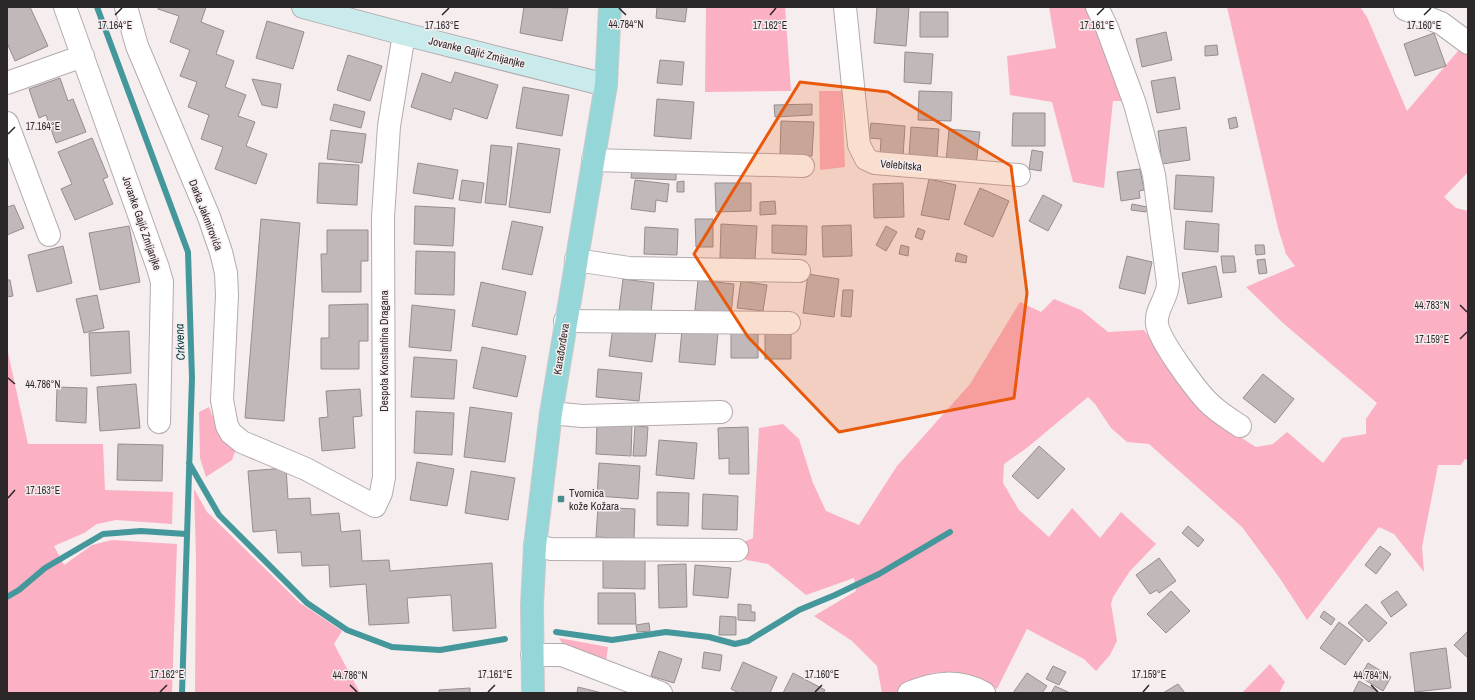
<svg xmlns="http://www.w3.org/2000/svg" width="1475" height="700" font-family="'Archivo Narrow',sans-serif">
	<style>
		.green { fill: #fcb0c4 }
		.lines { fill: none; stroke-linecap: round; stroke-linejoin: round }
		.stream { stroke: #44979a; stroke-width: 6 }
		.building { fill: #c1b8ba; stroke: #968d8f }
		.street-casing { stroke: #b4abad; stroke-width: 24 }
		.secondary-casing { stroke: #b4abad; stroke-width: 24 }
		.primary-casing { stroke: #cccbcc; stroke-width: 24 }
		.street { stroke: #fff; stroke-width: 22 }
		.secondary { stroke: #caebec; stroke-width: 22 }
		.primary { stroke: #95d6d8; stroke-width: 22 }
		.marked { fill: #e8590c; fill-opacity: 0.2; stroke: #e8590c; stroke-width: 3; stroke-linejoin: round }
		.ticks { fill: none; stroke: #2c2829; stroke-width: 1.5 }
		.poi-dot { fill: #448c8e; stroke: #f6edef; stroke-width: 1.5 }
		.labels { text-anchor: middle; stroke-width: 3; stroke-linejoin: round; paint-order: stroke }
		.street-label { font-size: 11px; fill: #2c2829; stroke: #f6edef }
		.poi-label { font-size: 11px; fill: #2c2829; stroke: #f6edef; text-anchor: start }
		.water-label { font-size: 12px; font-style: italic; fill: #084143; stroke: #f6edef }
		.ticks-label { font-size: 10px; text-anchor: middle; fill: #2c2829; stroke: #f6edef; stroke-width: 3; stroke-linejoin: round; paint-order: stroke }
	</style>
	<rect width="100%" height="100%" fill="#f6edef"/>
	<path class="green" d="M706,7H785L791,91L705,92Z
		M1049,7H1086L1128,101H1113L1104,188L1073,182L1052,102L1010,95L1007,56L1056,48Z
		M1227,7H1360L1367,17L1407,111L1463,45L1468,49V172L1444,197L1456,208L1468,211V460L1465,459L1461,465H1438L1422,547L1424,572L1394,534L1379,527L1307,620L1281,580L1242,527L1149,444L1127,442L1111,428L1095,404L1088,397L1028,447L1004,464L1003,483L1019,510L1049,537L1072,508L1100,538L1121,512L1156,544L1130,571L1113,597L1111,604L1117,641L1110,655L1096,671L1084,659L1027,629L997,689L966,676L945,672L932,673L894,693H882L877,666L852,641L814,616L856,591L854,578L806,595L768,564L746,560L739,544L753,538L759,428L783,424L799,439L813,483L826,511L859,525L897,466L970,384L1020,302L1041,312L1054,299L1081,310L1108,332L1144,330C1176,374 1208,419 1256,447L1273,444L1287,432L1323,463L1342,438L1366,434V419L1377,403L1283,323L1246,287L1295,266L1286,254L1278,228Z
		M819,91H842L845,167L820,170Z
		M7,348L28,444H103L105,490L173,492L172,524L116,520L97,524L84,533L54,546L64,565L92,545L112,540L177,544L172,693H7Z
		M209,407C215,424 223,434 237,446L232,460L206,477L200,458L199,412Z
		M194,489L207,512L300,603L342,631L334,644L360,693H195L196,558Z
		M559,638L608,647L606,661L563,645Z
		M1270,664L1285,682L1279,693H1242Z"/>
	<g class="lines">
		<path class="stream" d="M97,7L188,252L192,378L182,693
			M189,463L219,515L307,603L347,630L392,647L440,650L505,639
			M7,597L19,590L45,568L103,534L141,531L186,534
			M556,632L612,640L666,632L709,637L735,644L748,641L799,610L835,595L879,574L950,532"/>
	</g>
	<path class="building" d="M7,7H30L48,46L15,61L7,43Z
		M158,7H206L201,22L224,31L216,54L234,61L225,87L246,95L238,116L255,122L246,146L267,154L256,184L215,169L223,147L201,139L209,115L188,107L197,82L180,76L190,50L170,42L179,16L158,9Z
		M524,7L568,8L562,41L520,33Z
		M657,7H687L685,22L656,18Z
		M877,7H909L906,46L874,43Z
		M920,12H948V37H920Z
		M267,21L304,32L293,69L256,58Z
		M1166,32L1172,60L1142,67L1136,39Z
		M1434,33L1446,66L1415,76L1404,44Z
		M1217,45L1218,55L1205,56V46Z
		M905,52L933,54L931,84L904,82Z
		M348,55L382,66L370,101L337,90Z
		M660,60L684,62L682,85L657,83Z
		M455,72L498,85L487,119L454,108L451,120L411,107L422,73L451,83Z
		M1175,77L1180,109L1157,113L1151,81Z
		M60,78L68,101L73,99L86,132L56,143L46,115L39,118L29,89Z
		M252,79L281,84L277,108L262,105Z
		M523,87L569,95L562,136L516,128Z
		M919,91L952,92L951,121L918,120Z
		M657,99L694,102L691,139L654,136Z
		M334,104L365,112L361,128L330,120Z
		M812,104V115L775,117L774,105Z
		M1013,113H1045V146H1012Z
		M1236,117L1238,127L1230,129L1228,119Z
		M781,121L814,122L812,156L780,154Z
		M871,123L905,126L903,157L880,155L881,139L869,138Z
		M911,127L939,129L937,158L909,156Z
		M1186,127L1190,160L1162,164L1158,131Z
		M949,129L980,132L976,165L946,162Z
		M331,130L366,134L362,163L327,159Z
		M92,138L108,177L103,179L113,204L75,220L61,189L72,184L58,152Z
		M518,143L560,149L550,213L509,207Z
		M491,145L512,147L506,205L485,203Z
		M1032,150L1043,152L1041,171L1029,169Z
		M319,163L359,165L357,205L317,203Z
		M418,163L458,170L453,199L413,193Z
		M632,168L676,171V180L631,178Z
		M1140,169L1144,190L1139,191L1140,198L1121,201L1117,172Z
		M1176,175L1214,177L1212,212L1174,209Z
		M929,179L956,185L949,220L921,215Z
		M462,180L484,183L481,203L459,200Z
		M635,180L669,184L667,202L656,200L655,212L631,209Z
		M684,181V192H677V182Z
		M715,183H751V211L716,212Z
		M903,183L904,217L874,218L873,184Z
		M980,188L1009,201L993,237L964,224Z
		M1043,195L1062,205L1048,231L1029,221Z
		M775,201L776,214L760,215V202Z
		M1132,204L1147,207L1146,212L1131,210Z
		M14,205L24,228L7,235V207Z
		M415,206L455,208L453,246L414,244Z
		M261,219L300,223L284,421L245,418Z
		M695,219H713V247H696Z
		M512,221L543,227L532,275L502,269Z
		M1186,221L1219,224L1218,252L1184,249Z
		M721,224L757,226L755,259L720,258Z
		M772,225L807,226L806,255L772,253Z
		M851,225L852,256L823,257L822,226Z
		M129,226L140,282L100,290L89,233Z
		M886,226L897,232L886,251L876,245Z
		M645,227L678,229L677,255L644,254Z
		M918,228L925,231L922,240L915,237Z
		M327,230H368V261H361V292H322L321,254H327Z
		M901,245L909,247L908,256L899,254Z
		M1255,245H1264L1265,254L1256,255Z
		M63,246L72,283L37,292L28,255Z
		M416,251L455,252L454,295L415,294Z
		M957,253L967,256L966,263L955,261Z
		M1127,256L1152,262L1145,294L1119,288Z
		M1221,256H1234L1236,272L1223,273Z
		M1265,259L1267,273L1259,274L1257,260Z
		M1216,266L1222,297L1188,304L1182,273Z
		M808,274L839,279L834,317L803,313Z
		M623,279L654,283L651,314L619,311Z
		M7,280H10L13,296L7,297Z
		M698,280L734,284L731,315L695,310Z
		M741,281L767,285L763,311L737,308Z
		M481,282L526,292L517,335L472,326Z
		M843,290H853L851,317L841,316Z
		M97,295L104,328L84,333L76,299Z
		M368,304V341H359V369H321V338H329V305Z
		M412,305L455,310L451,351L409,347Z
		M613,327L656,332L652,362L609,356Z
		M682,329L718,333L715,365L679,362Z
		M129,331L131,373L91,376L89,333Z
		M731,331H758V358H731Z
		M765,331H791V359H765Z
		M482,347L526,356L517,397L473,388Z
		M414,357L457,360L454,399L411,397Z
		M598,369L642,373L639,401L596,397Z
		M1263,374L1294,399L1275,423L1243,398Z
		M136,384L140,428L100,431L97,387Z
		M57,387L87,388L86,423L56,421Z
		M360,389L362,416L353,417L355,448L322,451L319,418L328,417L326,391Z
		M470,407L512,413L505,462L464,457Z
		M416,411L454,413L452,455L414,453Z
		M597,423L632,424L631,456L596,454Z
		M635,426L648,427L646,456H633Z
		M748,427L749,474H729V458L719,459L718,428Z
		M659,440L697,443L694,479L656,475Z
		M118,444L163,445L162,481L117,480Z
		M1039,446L1065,469L1038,499L1012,476Z
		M417,462L454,469L447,506L410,500Z
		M599,463L640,466L638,499L597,496Z
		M286,468L288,499L310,498L311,515L339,513L341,532L360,530L362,561L389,560L390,571L492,563L496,628L453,631L451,595L407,598L409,623L369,625L366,584L330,587L329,565L302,566L301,552L278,553L276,530L253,532L248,471Z
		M471,471L515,478L508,520L465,513Z
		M657,492L689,493L688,526L657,525Z
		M703,494L738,496L737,530L702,529Z
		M598,507L635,509L634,539L596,537Z
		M1188,526L1204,540L1198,547L1182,533Z
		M1380,546L1391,554L1376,574L1365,565Z
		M603,558H645V589L603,588Z
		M1159,558L1176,581L1159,593L1157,590L1150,594L1136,575Z
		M686,564L687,607L659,608L658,565Z
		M695,565L731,568L728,598L693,595Z
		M1171,591L1190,611L1166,633L1147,614Z
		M1397,591L1407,605L1391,617L1381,602Z
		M598,593H635L636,624H598Z
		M738,604L751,605V612H755V621L738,620Z
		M1366,604L1387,623L1369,642L1348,623Z
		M1324,611L1335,619L1331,625L1320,617Z
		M720,616L736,617V635H719Z
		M1339,622L1363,640L1345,665L1320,648Z
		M649,623L650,631L637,632L636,625Z
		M1468,631V658L1454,645Z
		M1446,648L1451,688L1415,692L1410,653Z
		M659,651L682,659L674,683L651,676Z
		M704,652L722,655L720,671L702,668Z
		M743,662L777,677L770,693H739L731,689Z
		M1368,663L1391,677L1383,691L1360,677Z
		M1053,666L1066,672L1059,685L1046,679Z
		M793,673L825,690L823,693H783Z
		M1027,673L1047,686L1042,693H1013Z
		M1359,681L1377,691L1376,693H1353Z
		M1178,684L1185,693H1163Z
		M1055,686L1070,693H1051Z
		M578,687L602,693H577Z
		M470,688V693H439V690Z"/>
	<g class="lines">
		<defs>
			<path id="street" d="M65,7L158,268L162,282L159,422
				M126,7L137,46L209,217L221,252L226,273L227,295L222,400L227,426L231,433L242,442L306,469L375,506L381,493L384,477L383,217L389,126L404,34
				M845,7L859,145L866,159L875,163L1019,175
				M1097,7L1107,28L1135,104L1154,175L1168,283C1168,298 1155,309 1157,324C1159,340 1194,387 1206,400C1216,411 1228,418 1240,426
				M1405,9L1441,23L1468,43
				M7,83L83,56
				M7,123L49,235
				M593,160L803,166
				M576,260L629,268L799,271
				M565,321L789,323
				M551,413L582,416L721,412
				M535,546L551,549L737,550
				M532,655H562L661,693
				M909,693C935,682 959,679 984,693"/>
			<path id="secondary" d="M303,7L404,34L606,85"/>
			<path id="primary" d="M533,693L532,605L535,546L551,413L606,85L610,7"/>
		</defs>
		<use href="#street" class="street-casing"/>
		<use href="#secondary" class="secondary-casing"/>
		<use href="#primary" class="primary-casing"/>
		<use href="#street" class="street"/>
		<use href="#secondary" class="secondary"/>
		<use href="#primary" class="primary"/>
	</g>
	<path class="marked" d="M800,82L888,92L1011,166L1027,293L1014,398L839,432L748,337L694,254Z"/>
	<path class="ticks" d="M619,8L626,15M115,15L122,8M442,15L449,8M770,15L776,8M1097,15L1104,8M1424,15L1431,8M8,134L15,127M1460,305L1467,312M1460,339L1467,332M8,378L15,384M8,498L15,490M350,685L357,692M1371,685L1378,692M160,692L167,685M488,692L495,685M815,692L822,685M1143,692L1149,685"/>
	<rect class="poi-dot" x="557" y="495" width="8" height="8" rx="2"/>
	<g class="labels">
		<g class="street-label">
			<text transform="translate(477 52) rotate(14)" y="4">Jovanke Gajić Zmijanjke</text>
			<text transform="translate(901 165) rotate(5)" y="4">Velebitska</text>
			<text transform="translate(206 215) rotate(69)" y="4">Darka Jakmirovića</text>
			<text transform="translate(142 223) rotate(71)" y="4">Jovanke Gajić Zmijanjke</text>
			<text transform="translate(561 349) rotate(-81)" y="4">Karađorđeva</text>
			<text transform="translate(384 351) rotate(-90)" y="4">Despota Konstantina Dragana</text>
		</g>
		<g class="poi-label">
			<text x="569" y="497">Tvornica<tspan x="569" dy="13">kože Kožara</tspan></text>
		</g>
		<g class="water-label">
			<text transform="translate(180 342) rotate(-92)" y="4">Crkvena</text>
		</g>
	</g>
	<g class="ticks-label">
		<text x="626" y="28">44.784°N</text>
		<text x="115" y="29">17.164°E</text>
		<text x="442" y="29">17.163°E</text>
		<text x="770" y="29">17.162°E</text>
		<text x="1097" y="29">17.161°E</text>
		<text x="1424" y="29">17.160°E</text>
		<text x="43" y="130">17.164°E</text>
		<text x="1432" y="309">44.783°N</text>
		<text x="1432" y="343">17.159°E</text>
		<text x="43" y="388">44.786°N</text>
		<text x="43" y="494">17.163°E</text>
		<text x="167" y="678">17.162°E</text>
		<text x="495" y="678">17.161°E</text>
		<text x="822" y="678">17.160°E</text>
		<text x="1149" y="678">17.159°E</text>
		<text x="350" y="679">44.786°N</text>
		<text x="1371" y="679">44.784°N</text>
	</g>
	<rect width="1475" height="700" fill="none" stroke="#2c2829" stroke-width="16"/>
</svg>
